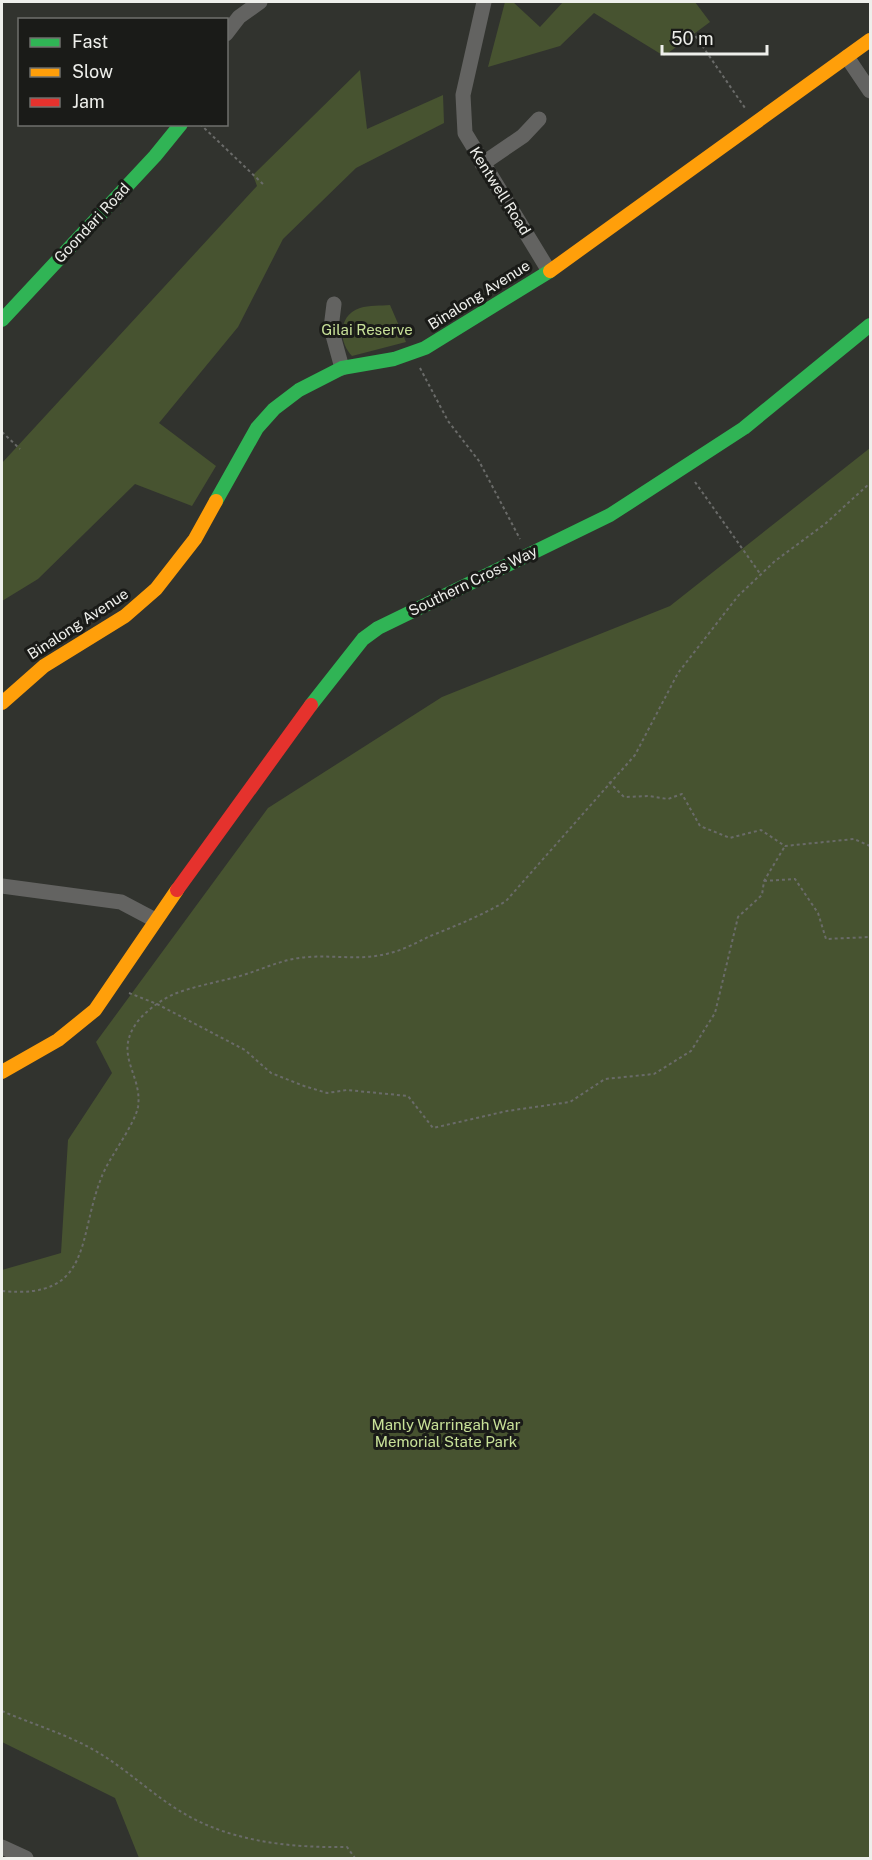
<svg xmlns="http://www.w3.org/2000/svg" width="872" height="1860" font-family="'Public Sans',sans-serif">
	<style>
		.green { fill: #475330 }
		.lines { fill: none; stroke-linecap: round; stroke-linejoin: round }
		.path { stroke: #6a6b69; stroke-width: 2; stroke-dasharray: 3 3; stroke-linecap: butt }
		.street { stroke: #636361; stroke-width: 15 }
		.fast { stroke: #30b455; stroke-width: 14 }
		.slow { stroke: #ff9f0a; stroke-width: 14 }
		.jam { stroke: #e5322d; stroke-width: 14 }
		.labels { text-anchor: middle; stroke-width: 6; stroke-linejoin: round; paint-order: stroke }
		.street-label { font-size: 15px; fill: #eeefeb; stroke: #1a1b18 }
		.park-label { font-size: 15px; fill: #c8e198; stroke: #1a1b18 }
	</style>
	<rect width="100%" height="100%" fill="#31332e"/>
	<path class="green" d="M505,2H513L540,27L563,2H695L710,22L664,56L594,13L560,46L488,67Z
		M360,70L367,129L443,95L444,123L356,168L283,239L238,327L159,423L216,466L192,506L135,484L38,579L2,601V463L257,186L253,175Z
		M390,305L406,342L352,356C338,342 338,315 360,308C369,305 381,306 390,305Z
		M870,448V1858H139L115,1798L2,1742V1270L61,1253L68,1140L112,1073L96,1042L268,808L442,697L670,606Z"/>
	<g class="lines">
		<path class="path" d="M692,31L745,108
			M200,124L265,186
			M420,368L448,421L479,461L520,539
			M2,432L20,449
			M695,482L761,575
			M609,782L624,797L649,796L668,799L682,794L700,826L730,838L761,830L785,846L854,839L870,846
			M764,881L795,879L818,913L826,939L870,937
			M129,993L157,1004L245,1050L271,1073L304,1086L327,1093L347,1090L408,1096L433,1128L507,1111L570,1102L605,1079L654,1074L691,1051L715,1013L738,917L762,895L764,881L785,846
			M2,1291C94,1300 77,1237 102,1176C110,1156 134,1126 138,1107C143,1074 112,1055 138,1021C147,1010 161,1000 174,994C195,986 218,982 240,976C264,969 284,958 309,957C337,955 363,961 390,953C403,950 416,943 428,937C455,926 481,916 506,901L635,755L678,673L738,596L775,561L825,524L870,483
			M2,1711C32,1724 66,1734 94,1750C122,1766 145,1788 172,1806C223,1841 287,1848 347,1847L355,1858"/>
		<path class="street" d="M484,2L463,95L465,133L549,271
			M226,34L239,17L260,2
			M847,57L870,91
			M482,164L523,136L539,119
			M334,304L331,328L342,368
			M2,886L121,902L155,920
			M2,1847L26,1858"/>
		<path class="fast" d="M2,320L155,156L181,124
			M216,501L257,428L274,409L299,390L342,368L394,359L425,348L550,271
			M311,705L363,639L378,628L610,515L744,428L870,325"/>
		<path class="slow" d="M550,271L870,40
			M2,703L44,666L125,616L156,589L195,539L216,501
			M2,1072L58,1040L95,1010L177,890"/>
		<path class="jam" d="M177,890L311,705"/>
	</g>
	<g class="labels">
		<g class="street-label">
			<text transform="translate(500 191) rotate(58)" y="5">Kentwell Road</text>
			<text transform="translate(92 223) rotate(-47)" y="5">Goondari Road</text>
			<text transform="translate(479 295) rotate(-32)" y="5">Binalong Avenue</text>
			<text transform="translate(473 581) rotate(-26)" y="5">Southern Cross Way</text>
			<text transform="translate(78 624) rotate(-33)" y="5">Binalong Avenue</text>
		</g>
		<g class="park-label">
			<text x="367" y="335">Gilai Reserve</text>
			<text x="446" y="1430">Manly Warringah War<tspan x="446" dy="17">Memorial State Park</tspan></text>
		</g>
	</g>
	<rect width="872" height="1860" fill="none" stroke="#eeefeb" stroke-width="6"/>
	<rect x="18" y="18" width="210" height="108" fill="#1a1b18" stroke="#6f706c" stroke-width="1.5"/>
	<rect x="30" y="38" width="30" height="9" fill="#30b455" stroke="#6f706c" stroke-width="1.5"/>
	<text x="72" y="48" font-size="18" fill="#eeefeb">Fast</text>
	<rect x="30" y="68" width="30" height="9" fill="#ff9f0a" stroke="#6f706c" stroke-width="1.5"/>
	<text x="72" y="78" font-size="18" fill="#eeefeb">Slow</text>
	<rect x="30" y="98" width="30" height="9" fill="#e5322d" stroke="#6f706c" stroke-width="1.5"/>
	<text x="72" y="108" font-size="18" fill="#eeefeb">Jam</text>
	<path d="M662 45v9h105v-9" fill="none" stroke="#eeefeb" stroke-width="3"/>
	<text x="671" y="45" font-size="18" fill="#eeefeb" stroke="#1a1b18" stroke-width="4.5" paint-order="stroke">50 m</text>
</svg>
